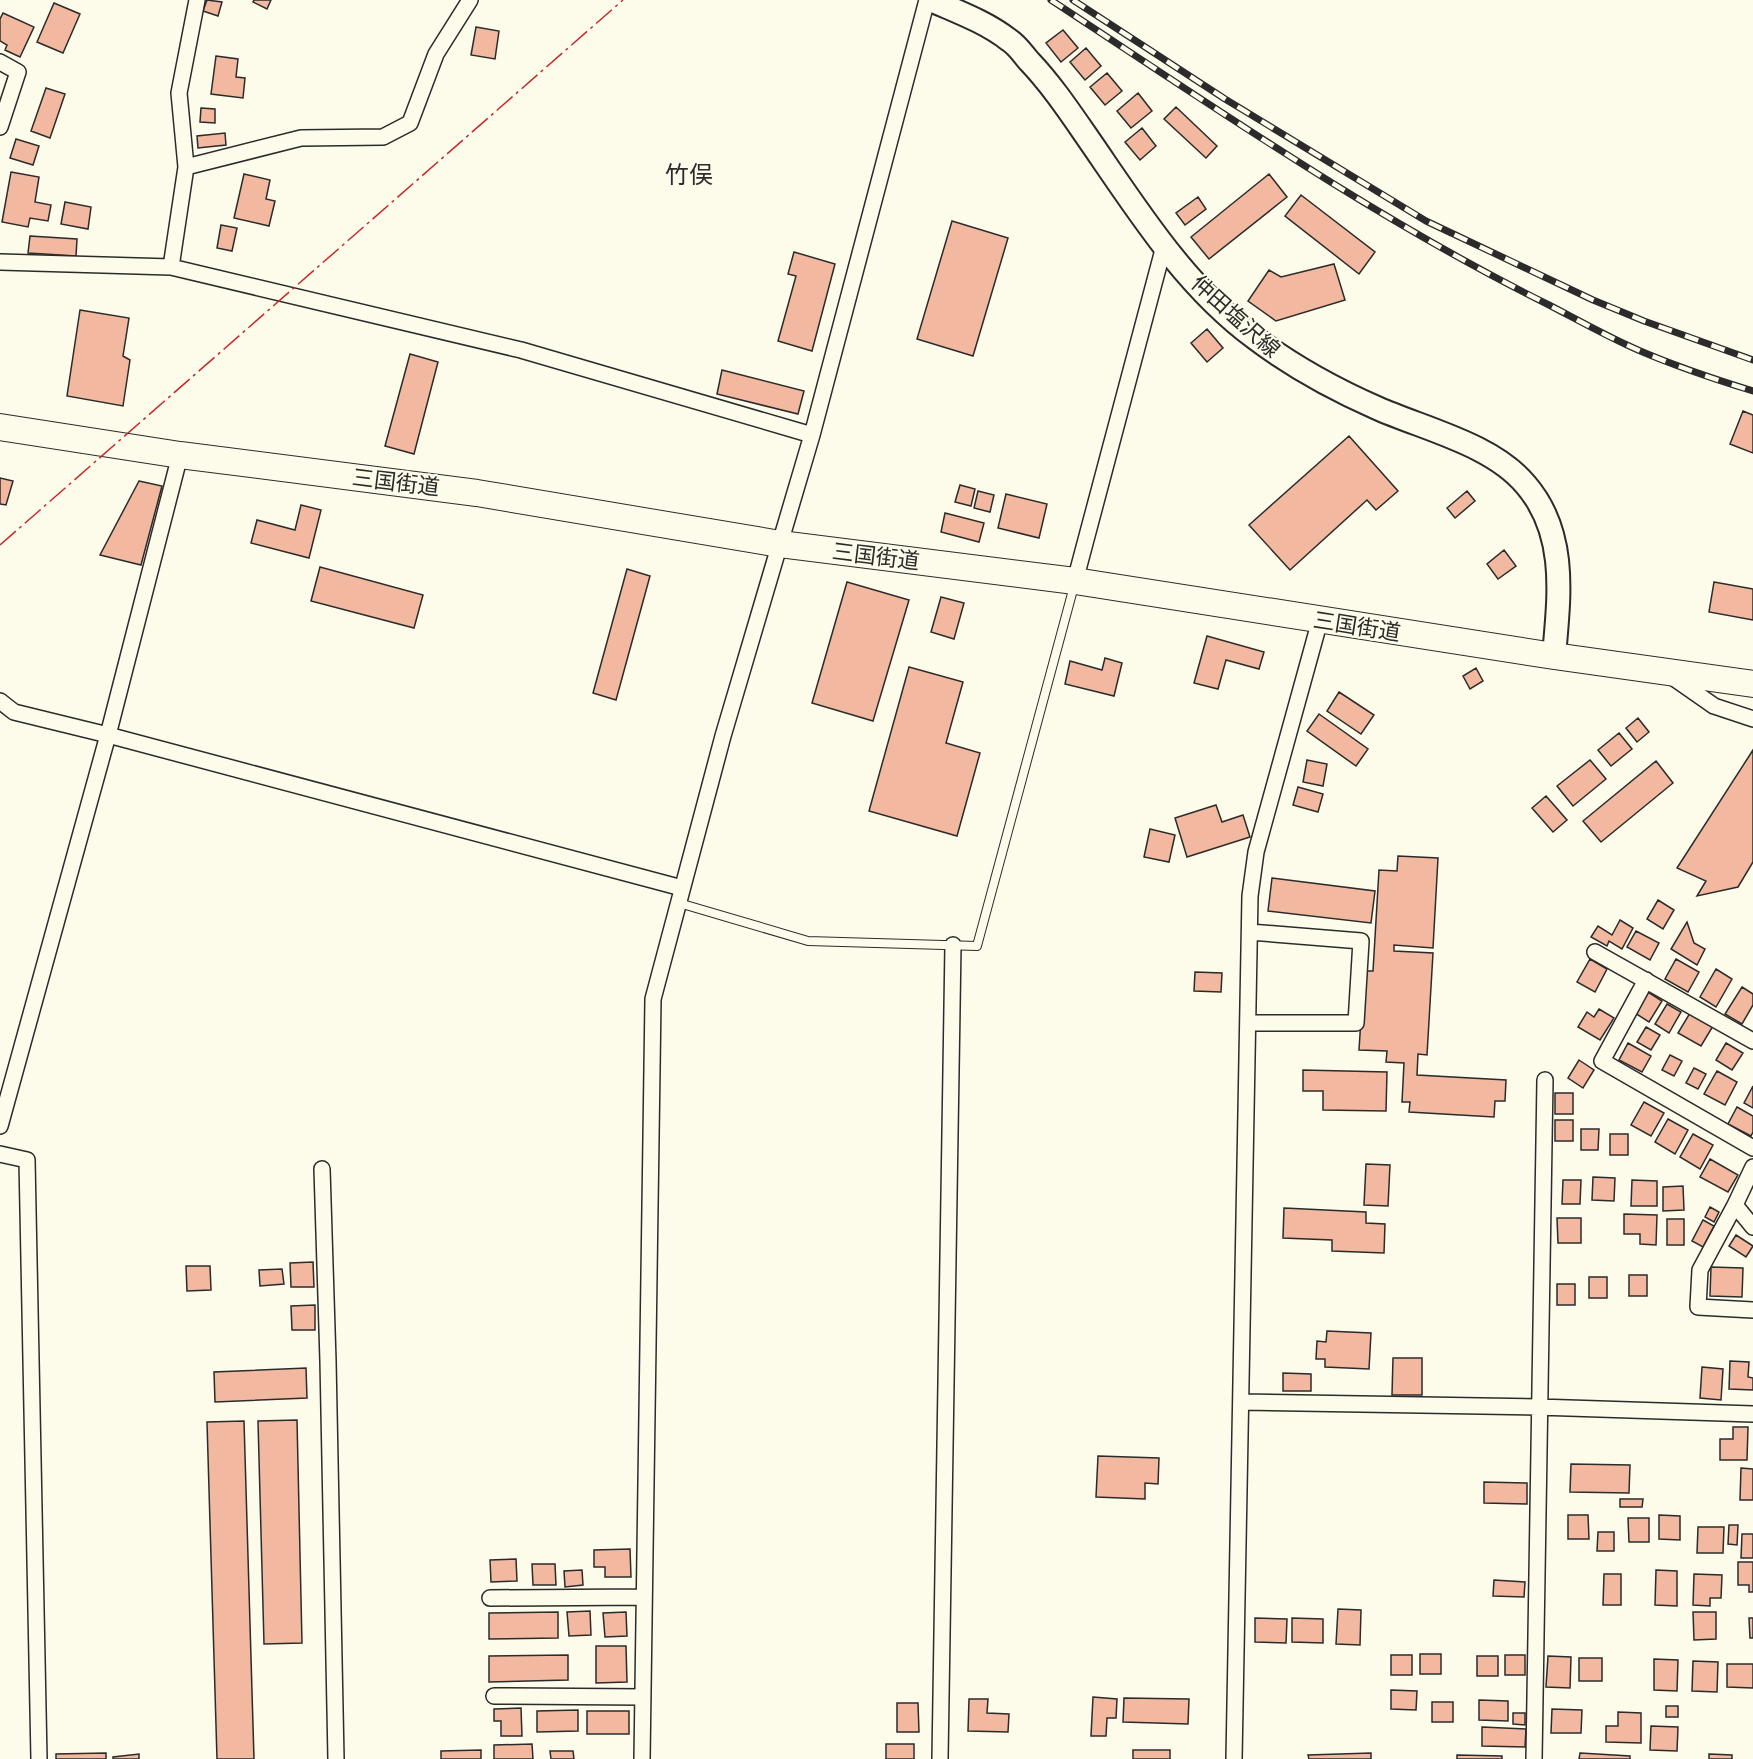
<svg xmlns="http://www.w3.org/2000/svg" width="1753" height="1759" font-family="Signika,'Noto Sans JP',sans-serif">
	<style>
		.building { fill: #f2b8a0; stroke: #2b2b2b; stroke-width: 1.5 }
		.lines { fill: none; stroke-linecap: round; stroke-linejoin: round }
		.service-casing { stroke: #2b2b2b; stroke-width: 10 }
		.minor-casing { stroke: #2b2b2b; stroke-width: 18 }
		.secondary-casing { stroke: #2b2b2b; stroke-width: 26 }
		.trunk-casing { stroke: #2b2b2b; stroke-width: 28 }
		.service { stroke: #fdfbea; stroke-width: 8 }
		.minor { stroke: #fdfbea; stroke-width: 15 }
		.secondary { stroke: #fdfbea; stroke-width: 22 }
		.trunk { stroke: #fdfbea; stroke-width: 26 }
		.rail-casing { stroke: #2b2b2b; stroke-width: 7 }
		.rail { stroke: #fdfbea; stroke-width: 4.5; stroke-dasharray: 14; stroke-linecap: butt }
		.power { stroke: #c62828; stroke-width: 1.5; stroke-dasharray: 21 4.5 3 4.5; stroke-linecap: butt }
		.labels { text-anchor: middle; stroke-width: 4.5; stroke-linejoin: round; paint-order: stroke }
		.street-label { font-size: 22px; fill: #2b2b2b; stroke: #fdfbea }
		.neighbourhood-label { font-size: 24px; fill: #2b2b2b; stroke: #fdfbea }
	</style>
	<rect width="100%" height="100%" fill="#fdfbea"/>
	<path class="building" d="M207,0L222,2L218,16L203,11Z
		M254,0H271L267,9L253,2Z
		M54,3L80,14L63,53L37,42Z
		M3,13L34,27L20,57L5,50L7,45L0,41V19Z
		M476,27L499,31L495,59L471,55Z
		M1063,30L1078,48L1061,62L1046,43Z
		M1086,48L1101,66L1085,80L1070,62Z
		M216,56L238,59L236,77L245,78L243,98L211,94Z
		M1107,73L1122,91L1105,105L1090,87Z
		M46,88L65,94L50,138L31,131Z
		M1138,93L1152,111L1131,128L1117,111Z
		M1176,107L1217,146L1206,158L1164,119Z
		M201,108L215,109V123L200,122Z
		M1142,128L1156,146L1140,160L1125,142Z
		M225,133L226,145L198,148L197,136Z
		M16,139L39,146L33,165L10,158Z
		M11,172L39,177L35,202L51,205L48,221L30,218L28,227L2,222Z
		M244,174L270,180L266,199L275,201L269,226L234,218Z
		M1269,174L1287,197L1209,259L1191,237Z
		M1301,195L1375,252L1359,274L1285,216Z
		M1198,197L1206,209L1185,225L1176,213Z
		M65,202L91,207L88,229L61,224Z
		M952,221L1008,238L973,356L917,339Z
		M221,225L237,228L232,251L217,248Z
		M30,236L77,239L76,256L28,253Z
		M794,252L835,264L812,351L778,341L796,276L788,274Z
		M1334,264L1345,300L1276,321L1248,301L1269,270L1281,277Z
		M80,310L129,318L123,356L130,360L123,406L67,396Z
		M1207,329L1223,348L1207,362L1191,343Z
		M410,354L438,362L414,454L385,446Z
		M722,370L804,391L798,414L717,394Z
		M1743,411L1753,415V453L1730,444Z
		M1349,436L1398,491L1376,510L1367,500L1290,570L1249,525Z
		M0,478L13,481L6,505L0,504Z
		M139,481L162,486L141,565L100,555Z
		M960,485L975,489L971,506L955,502Z
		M978,491L994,495L990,512L974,508Z
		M1467,491L1475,501L1455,518L1447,508Z
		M1006,494L1047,504L1039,538L998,528Z
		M301,505L321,510L309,558L251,543L257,520L295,530Z
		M945,513L984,523L979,542L941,532Z
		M1504,550L1516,566L1498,579L1487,564Z
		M320,567L423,595L414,628L311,601Z
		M627,569L650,576L616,700L593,693Z
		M847,582L909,600L873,721L812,703Z
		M1714,582L1753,589V620L1709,612Z
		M941,597L964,603L954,639L931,632Z
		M1207,636L1264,652L1259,669L1226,660L1218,689L1194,683Z
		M1105,658L1122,663L1114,696L1065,684L1070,661L1102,670Z
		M909,667L963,682L946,743L980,753L957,836L869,811Z
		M1476,668L1483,681L1470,689L1463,676Z
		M1339,692L1374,715L1361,734L1327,711Z
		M1319,714L1368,749L1356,766L1307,731Z
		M1638,718L1649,732L1637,742L1626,728Z
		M1619,733L1632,749L1611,766L1598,750Z
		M1753,750V862L1738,887L1697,896L1706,881L1677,868Z
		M1307,760L1327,764L1323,786L1303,782Z
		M1590,760L1606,779L1573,806L1557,786Z
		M1656,761L1673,783L1601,842L1583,821Z
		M1298,787L1323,794L1318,812L1293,805Z
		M1546,796L1567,820L1553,832L1532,808Z
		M1216,805L1222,822L1243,815L1250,837L1187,857L1175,818Z
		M1150,829L1175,835L1169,862L1144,857Z
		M1398,856L1438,858L1433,948L1394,945V951L1433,953L1427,1055L1418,1054L1417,1075L1506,1080L1505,1101H1495L1494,1117L1409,1112L1410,1102H1402L1404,1063L1386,1062L1387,1051L1359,1050L1364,971H1373L1379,870L1397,871Z
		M1272,878L1375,891L1371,923L1268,911Z
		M1658,900L1674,910L1663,929L1647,919Z
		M1620,920L1633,928L1622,949L1609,941L1607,946L1591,937L1598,926L1612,935Z
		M1687,922L1694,943L1705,949L1697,965L1671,949Z
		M1636,931L1659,943L1650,960L1627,947Z
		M1590,959L1607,969L1595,992L1577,982Z
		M1676,959L1699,972L1688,992L1665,979Z
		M1716,969L1732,979L1716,1007L1700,997Z
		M1195,972L1222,973L1221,992L1194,991Z
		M1742,987L1753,994V1005L1742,1024L1725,1014Z
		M1648,992L1662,1001L1649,1022L1635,1013Z
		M1667,1004L1681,1012L1669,1033L1655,1024Z
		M1599,1009L1614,1018L1600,1040L1578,1027L1587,1012L1594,1017Z
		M1690,1013L1713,1026L1701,1046L1678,1033Z
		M1646,1027L1660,1035L1651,1050L1637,1042Z
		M1628,1043L1651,1056L1642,1072L1619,1060Z
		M1726,1043L1743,1053L1732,1070L1716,1060Z
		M1670,1055L1682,1061L1674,1076L1662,1070Z
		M1579,1060L1594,1070L1583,1088L1568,1078Z
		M1694,1068L1706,1074L1698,1089L1686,1083Z
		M1303,1070L1387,1072L1386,1111L1323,1110V1091H1303Z
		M1717,1071L1737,1082L1725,1105L1704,1094Z
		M1753,1086V1108L1744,1103Z
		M1555,1093H1573V1114H1555Z
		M1644,1102L1664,1113L1651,1136L1631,1125Z
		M1737,1107L1753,1116V1132L1751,1136L1728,1124Z
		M1668,1119L1688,1130L1675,1154L1655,1142Z
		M1555,1120H1573V1141H1555Z
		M1581,1129H1599L1598,1150H1581Z
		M1610,1134H1628V1155H1610Z
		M1693,1134L1713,1145L1700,1169L1680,1157Z
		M1710,1159L1738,1175L1728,1192L1700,1177Z
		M1366,1164L1390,1165L1388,1206L1364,1205Z
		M1593,1177L1615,1178L1614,1201L1592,1200Z
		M1563,1180H1581L1580,1204H1562Z
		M1632,1180L1657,1181V1206H1631Z
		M1683,1186L1684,1210L1663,1211V1187Z
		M1710,1207L1719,1212L1714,1222L1705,1217Z
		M1284,1208L1366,1212V1223L1385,1224L1384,1253L1332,1251V1240L1283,1238Z
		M1624,1214L1657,1215L1656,1245L1640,1244V1234H1624Z
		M1557,1218H1581V1243H1558Z
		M1667,1219H1684V1245H1667Z
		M1703,1220L1714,1226L1703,1247L1692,1241Z
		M1736,1235L1753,1246L1746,1257L1729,1246Z
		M313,1262L314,1287H291L290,1263Z
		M186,1266H210L211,1290L187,1291Z
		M1711,1267L1743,1268L1742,1297L1710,1296Z
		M282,1269L284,1284L260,1286L259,1270Z
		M1629,1275H1647V1296H1629Z
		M1589,1277H1607V1298H1589Z
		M1557,1284H1575V1305H1557Z
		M315,1305V1330H292L291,1306Z
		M1327,1331L1371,1333L1369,1369L1325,1367V1359H1316L1317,1341L1326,1342Z
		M1393,1358H1422V1395H1392Z
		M1730,1361L1749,1362L1748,1377L1753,1378V1390L1729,1389Z
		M1702,1367L1723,1369L1721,1400L1700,1398Z
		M306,1368L307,1398L215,1402L214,1372Z
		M1283,1373L1311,1374V1391H1283Z
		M297,1420L302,1643L264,1644L258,1421Z
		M244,1421L254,1759H217L207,1422Z
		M1733,1427H1748L1747,1460H1720V1439H1733Z
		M1098,1456L1159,1458L1158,1484L1145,1483V1499L1096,1497Z
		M1571,1464L1630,1465L1629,1493L1570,1492Z
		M1741,1468L1753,1469V1500H1740Z
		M1484,1482L1527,1483V1504L1484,1503Z
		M1620,1499H1643L1642,1507H1620Z
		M1568,1515H1588L1589,1539H1568Z
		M1659,1515L1680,1516V1540L1659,1539Z
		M1628,1518H1649V1542H1629Z
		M1729,1525H1738L1737,1545L1728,1544Z
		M1698,1527H1724L1723,1553H1697Z
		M1598,1532H1614V1551H1597Z
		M1742,1534H1753V1558H1741Z
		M630,1549L631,1577H605V1567H594V1550Z
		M516,1559L517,1581L491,1582L490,1560Z
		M1738,1562H1753V1592H1749V1585H1738Z
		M532,1564H555L556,1585H533Z
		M582,1570L583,1585L565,1587L564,1571Z
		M1656,1570L1677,1571V1606L1655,1605Z
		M1604,1574H1621V1605H1603Z
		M1694,1574L1722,1575L1721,1598H1710V1606L1693,1605Z
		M1494,1580L1525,1582L1524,1597L1493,1596Z
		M1338,1609L1361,1610L1360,1645L1336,1644Z
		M590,1611L591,1635L569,1636L567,1612Z
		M558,1612V1638L489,1639V1613Z
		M626,1612L627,1636L605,1637L603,1613Z
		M1693,1612H1716V1639L1694,1640Z
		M1255,1618L1287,1619L1286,1643L1255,1642Z
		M1292,1618L1323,1619V1643L1292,1642Z
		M1749,1618H1753V1638H1750Z
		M596,1646H626L627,1682L596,1683Z
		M1420,1654H1441V1674H1420Z
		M568,1655V1680L489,1682V1656Z
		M1391,1655H1412V1675H1391Z
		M1505,1655H1525V1675H1505Z
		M1477,1656H1498V1676H1477Z
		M1548,1656L1571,1657L1570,1688L1546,1687Z
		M1579,1658H1602V1681H1579Z
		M1654,1659L1678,1660L1677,1691L1654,1690Z
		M1693,1661L1718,1662L1717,1692L1692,1691Z
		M1727,1664H1753V1688L1727,1687Z
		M1391,1690L1417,1691L1416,1710L1391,1709Z
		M1093,1697L1117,1699L1116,1718H1107L1106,1736H1091Z
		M1124,1698L1189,1699L1188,1724L1123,1722Z
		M969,1699H988L987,1713L1009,1714L1008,1732L968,1731Z
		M1479,1700L1508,1701V1721L1479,1720Z
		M1432,1702H1453V1722H1432Z
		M897,1703H918L919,1732H897Z
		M1666,1706H1678V1717H1666Z
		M521,1708L522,1736H501V1721H494V1709Z
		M1552,1709L1582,1710L1581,1733H1551Z
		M578,1710V1731L537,1732V1711Z
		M587,1711H629V1734H587Z
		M1618,1712L1641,1713V1743L1606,1742V1726H1618Z
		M1513,1713H1525V1725L1513,1724Z
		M1651,1726L1678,1727L1677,1751L1650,1750Z
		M1482,1727L1526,1729L1525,1747L1482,1746Z
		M532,1744L533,1759H494V1745Z
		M886,1744H914V1759H886Z
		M481,1750V1759H441V1751Z
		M1133,1750H1170V1759H1133Z
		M550,1751H573L574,1759H551Z
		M106,1753V1759H56V1754Z
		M1371,1753V1759H1309L1308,1755Z
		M1580,1753L1630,1756V1759H1579Z
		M139,1754V1759H113V1757Z
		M1709,1754L1732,1755V1759H1709Z
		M1457,1755L1502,1756V1759H1457Z"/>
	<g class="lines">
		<defs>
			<path id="service" d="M679,903L808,941L977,946L1074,586"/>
			<path id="minor" d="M0,62L18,72L0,127
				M186,167L301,138L383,137L410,123L436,54L470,0
				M0,262L171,267L521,350L812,435
				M171,267L186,167L179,93L197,0
				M1075,581L1164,246
				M1671,676L1714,706L1753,719
				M0,701L14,712L108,735L682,888
				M1595,952L1753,1041
				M1646,980L1602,1061L1753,1148
				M1248,1023H1356L1361,941L1250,932
				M0,1126L108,735L180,455
				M0,1154L27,1160L39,1759
				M1753,1167L1735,1205L1753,1227
				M322,1169L328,1361L336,1759
				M1735,1205L1700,1270L1698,1307L1753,1310
				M1242,1402L1538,1407L1753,1414
				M490,1598L644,1597
				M494,1696L643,1697
				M642,1759L653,999L723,736L812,435L927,0
				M940,1759L953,945
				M1234,1759L1250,896L1256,852L1320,620
				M1534,1759L1545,1080"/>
			<path id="secondary" d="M931,0C958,12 986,22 1009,40C1017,45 1023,54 1029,61C1050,83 1067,108 1085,134C1135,206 1183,285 1255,338C1292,366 1334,389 1377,408C1424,429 1492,444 1526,485C1568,534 1559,597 1554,656"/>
			<path id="trunk" d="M0,427L180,455L477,493L780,544L1075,581L1554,656L1753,684"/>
		</defs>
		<use href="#service" class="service-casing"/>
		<use href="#minor" class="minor-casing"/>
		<use href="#secondary" class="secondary-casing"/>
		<use href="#trunk" class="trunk-casing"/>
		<use href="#service" class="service"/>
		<use href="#minor" class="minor"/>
		<use href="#secondary" class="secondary"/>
		<use href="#trunk" class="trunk"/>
		<defs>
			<path id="rail" d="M1051,0C1214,107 1374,218 1549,305C1578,320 1608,337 1638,350C1675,366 1714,379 1753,391
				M1073,0L1225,99L1426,221L1593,300L1644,321L1753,360"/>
		</defs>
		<use href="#rail" class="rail-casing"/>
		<use href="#rail" class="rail"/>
		<path class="power" d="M0,545L623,0"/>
	</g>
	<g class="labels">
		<g class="street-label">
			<text transform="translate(1236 316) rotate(42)" y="8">仲田塩沢線</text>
			<text transform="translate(396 482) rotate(7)" y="8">三国街道</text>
			<text transform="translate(876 556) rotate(7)" y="8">三国街道</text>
			<text transform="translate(1357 626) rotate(9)" y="8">三国街道</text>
		</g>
		<g class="neighbourhood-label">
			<text x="689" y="183">竹俣</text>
		</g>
	</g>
</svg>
